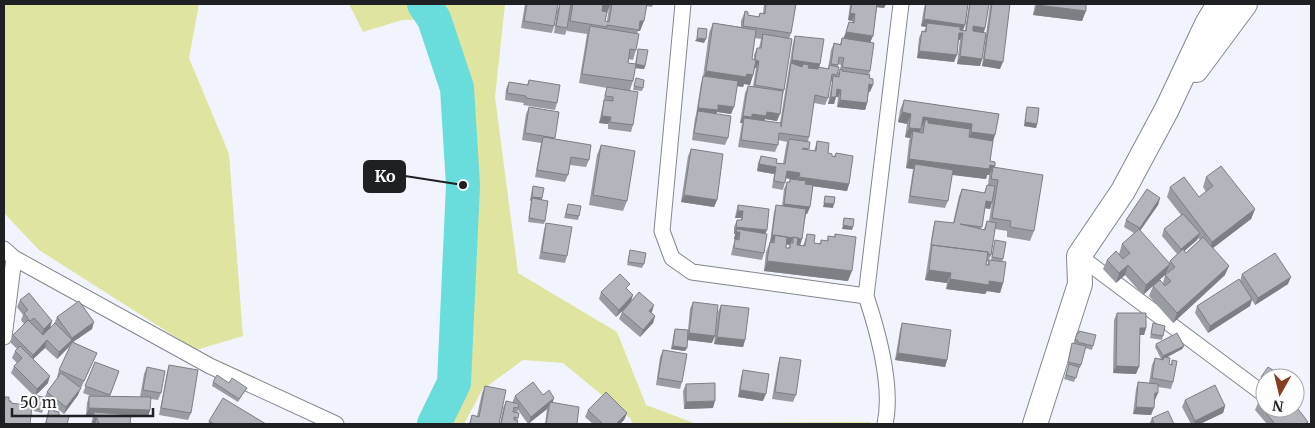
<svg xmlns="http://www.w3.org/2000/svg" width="1315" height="428" font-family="Merriweather,serif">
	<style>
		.green { fill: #dfe4a0 }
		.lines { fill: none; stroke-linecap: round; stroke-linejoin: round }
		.river { stroke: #69dcdc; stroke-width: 34 }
		.minor-casing { stroke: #83868d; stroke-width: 17 }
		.primary-casing { stroke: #83868d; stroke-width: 26 }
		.minor { stroke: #fff; stroke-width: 15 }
		.primary { stroke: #fff; stroke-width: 24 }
		.wall { fill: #999ca2; fill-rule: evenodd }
		.shaded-wall { fill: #7d7f84 }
		.building { fill: #b2b5bc; stroke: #7d7f84 }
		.leader { fill: none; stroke: #1f2023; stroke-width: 2 }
		.callout-dot { fill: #1f2023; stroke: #fff; stroke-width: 2 }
		.callout { fill: #1f2023; stroke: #1f2023; stroke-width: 2 }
		.callout-label { font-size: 16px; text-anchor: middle; font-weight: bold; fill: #fff }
	</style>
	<rect width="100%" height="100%" fill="#f1f4fc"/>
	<path class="green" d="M4,4H199L189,58L229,154L243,336L196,350L39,250L4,213Z
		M349,4H505L495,97L518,273L617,332L646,405L694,423L871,422L870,424H632L631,419L563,363L523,360L482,390L464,424H434L454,383L463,185L457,88L434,19L402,20L363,32Z"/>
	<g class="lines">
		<path class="river" d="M424,4L434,19L457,88L463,185L454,383L434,424"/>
		<defs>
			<path id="minor" d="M683,4L662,231L672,258L692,272L866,296
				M4,249L14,258L210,366L336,424
				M1079,256L1265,395
				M4,337L14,258
				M885,424C893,387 878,332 866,296L901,4"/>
			<path id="primary" d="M1196,70L1245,4
				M1035,424L1080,284L1079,256L1123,191L1167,109L1207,24L1219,4"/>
		</defs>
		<use href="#minor" class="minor-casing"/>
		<use href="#primary" class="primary-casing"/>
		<use href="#minor" class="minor"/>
		<use href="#primary" class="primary"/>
	</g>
	<path class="wall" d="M525,4H558L554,26L552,33L521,28Z
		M560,4H653L652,7L646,6L640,31H638L637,34L636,50L633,60L628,59V63L635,64L638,49L645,66L644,69L635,68L633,81L630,90L633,125L631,132L608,129V124L599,123L605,94L607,88L579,83L587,34L567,31V29L565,35L554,33L557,11ZM609,7L607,21H605Z
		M764,4H796L791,33L789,39L784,90L777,121L765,119L764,121L780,123L793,43L795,36L820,64L819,67L828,69L831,50L834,43L840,44L842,38H844L849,22H852V21L848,20L850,4H886L884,8L877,7L873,36L870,42V71L869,75L870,92L869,91L867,103L865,110L837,107L838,97H836L834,104H828L832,82L830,81L828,98L825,105L814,103L809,137L808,141V150L814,151L817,141L828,153L832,156H834L836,153L849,184L847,191L813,186L810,207L807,214H806L800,245L803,246L807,234L814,243H820L821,240L827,241L828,236L834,237L835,234L848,281L764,271L766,252L770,242L774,212L776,205L782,206L784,189L787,182H789L790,179L797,180L786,178L783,190L772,188L774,174L757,171L758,163L761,156L776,163L783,164L786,146L787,142L778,140V145L775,152L738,147L742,123H740L745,93L748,86H753L756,68L755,67L753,75L750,85L744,84L743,87L737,86L731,114L717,112L716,114L728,138L725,145L692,140L695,118L696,115L701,83L703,77L709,33L713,23L741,27V21L745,11L748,15L758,17L760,13H763ZM755,38L761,39L759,48H757L754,55V60L752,59ZM838,64L841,65L840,69L837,75ZM786,244L790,245L788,248H786Z
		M925,4H968L965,25L963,30H965L969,4H1010L1000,69L982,66L990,4H989L985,28L984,32L982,59L980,66L957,64L960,40H959L954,62L917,58L919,38L922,31H924L926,27L921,26L924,8Z
		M1035,4H1086L1082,21L1033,15Z
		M636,78L643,88L642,91L633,90Z
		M529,80L557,103L555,110L523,105L524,103L505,100L506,89L509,82L527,85Z
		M904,100L999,114L992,144L990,161L995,166L994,167L1034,231L1030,241L1007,237V231L995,229L991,255L988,262L986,261V265H987L989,260H991L995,240L1003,259L1002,262L1003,283L1000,293L987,291L985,294L946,289L947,283L925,280L933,228L935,221L953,223L959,196L962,189L984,193L987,185H988L989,175H987L986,179L952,175L948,201L945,208L908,203L913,169L906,168L909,141L910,138L905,137L907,124L898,122L900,110ZM994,190L989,221H987L984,229H981L985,208L990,209L992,202Z
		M529,107L559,112L554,139L589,160L586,167L570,165L568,175L565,182L535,177L541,143L522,140L526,114Z
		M1027,107L1037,124L1036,128L1024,126L1026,111Z
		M601,145L627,201L623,211L589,205L597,155Z
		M691,149L717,200L714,207L681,202L688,156Z
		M1206,177L1255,209L1251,219L1213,248L1225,275L1173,323L1149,296L1153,286L1163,283L1165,275L1168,273L1167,272L1166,274L1143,295L1125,275L1116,283L1103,269L1107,260L1119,254L1122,244L1134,233L1124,227L1126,220L1160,198L1158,205L1140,231L1169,263L1170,261L1177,254L1162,236L1164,229L1181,215L1167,197L1170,187L1199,197L1206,192L1203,187ZM1198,238L1200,240L1186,253L1184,251L1197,240Z
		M533,186L542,200L545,221L544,224L528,222L531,201L530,200L532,189Z
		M568,204L579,216L578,220L564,218Z
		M738,205L766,234L764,253L762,260L731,255L733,246L735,239H738H734L735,234H734V227L737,220H741V218H735L736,212Z
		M546,223L567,256L565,263L539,259L544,230Z
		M630,250L644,264L642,268L627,265Z
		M1242,274L1288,284L1255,305L1252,300L1250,306L1208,333L1195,313L1197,306L1240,281Z
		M628,290L631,301L652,312H651L655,316L653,323L640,337L619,319L622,312L623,310L616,317L599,299L601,292Z
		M20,300L52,321L50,328L42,334L43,335L54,324L57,317L92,329L73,342L97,353L81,388L79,387L78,395L64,414L55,407L54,411L67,424H45L50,405L53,406L46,400L42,413L34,411L33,405H30L31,398L33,395L11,373L14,366L17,363L12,358L15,351L17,349L10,342L13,335L24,324L21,320L23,315L17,307ZM72,343L59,370L57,377H58L47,392L45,397L36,395L48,383L33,359L45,348L57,359Z
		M693,302L712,343L687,340L685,351L671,349L674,332L675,329L688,330L690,309Z
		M721,305L745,340L743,347L714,344L718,312Z
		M1117,313L1146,328L1144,335H1139L1136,374L1113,373L1114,320Z
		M902,323L947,360L945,367L895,360L900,330Z
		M1153,323L1163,336L1162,340L1150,338Z
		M1079,331L1093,346L1092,350L1085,348L1081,365L1080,368H1079L1074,382L1064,379L1068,366L1067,365L1071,347L1072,343H1074L1077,333H1078Z
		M1156,344L1184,346L1182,349L1166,358L1169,364H1171L1172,360L1173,382L1171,389L1158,387L1151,415L1133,414L1136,389L1138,382L1149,383L1152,365L1155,358L1161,359L1155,347Z
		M663,350L682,382L680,389L656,385L660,357Z
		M780,357L796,395L793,402L772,399L778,364Z
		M95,362L119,371L110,396L140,397L144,374L147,367L161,393L158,400L151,399L150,410L148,417H131L130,424H91L93,416L86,415L87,403L89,396H91L83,393Z
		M169,365L191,413L188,420L159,415L167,372Z
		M743,370L763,401L738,397L741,377Z
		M1261,377L1265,378V384L1260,381Z
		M213,382L229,383L247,388L245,391L238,402L212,386Z
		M686,384L713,408L684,409L683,391Z
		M485,386L499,424H469L472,415L477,416L482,393Z
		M543,395L577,424H545L547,409L528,424L518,410L517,413L518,418L517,424H500L503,408L506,401L512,403L515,396Z
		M1185,400L1225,406L1223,413L1200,424H1191L1182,407Z
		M1258,403L1308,422L1307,424H1267L1255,410Z
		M588,410L627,413L624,420L620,424H593L585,417Z
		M1152,418L1174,424H1149Z
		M209,421L266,424H208Z"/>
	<path class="shaded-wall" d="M603,4L610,5L606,15L599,14Z
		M876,4H886L884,8L875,7Z
		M1037,5L1086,11L1082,21L1033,15Z
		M850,13L855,14L852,21L848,20Z
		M924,19L965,25L962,32L927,23L926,27L921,26Z
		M640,21H644L640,31H638Z
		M973,26L985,28L983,35L971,33Z
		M846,32L873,36L870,43L843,39Z
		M959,33H963L960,40H957Z
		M697,38L706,39L704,43L695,41Z
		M919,51L957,55L954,62L917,58Z
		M960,56L982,59L980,66L957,64Z
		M984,59L1003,62L1000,69L982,66Z
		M755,60L759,61L756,68L753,67Z
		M792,60L820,64L818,71V67L817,71L802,69L803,64L801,69L791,63L789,67Z
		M636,64L645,66L644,69L635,68Z
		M706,71L747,74L753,75L750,85L744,84L743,87L702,81Z
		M869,84L873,85L870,92L867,91Z
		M837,89L841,90L838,97L834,96Z
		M831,97H836L834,104H828Z
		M840,100L867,103L865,110L837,107Z
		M718,105L734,107L731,114L717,112L715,117L698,111L696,115L698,108Z
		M767,112L780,114L777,121L765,119L764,123L744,118L742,123H740L743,116Z
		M902,112L911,114L907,124L898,122Z
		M602,116L611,117L608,124L599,123Z
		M923,117L972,124L969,134L924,128L925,120L922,127H919Z
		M1025,122L1037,124L1036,128L1024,126Z
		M909,128L921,129L917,139L913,131L910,138L905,137Z
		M971,132L995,135L992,145L968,142Z
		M909,159L990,165L995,166L991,175L993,167L989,175H987L986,179L914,170L915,164L913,169L906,168Z
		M759,164L776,167L774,174L757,171Z
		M787,171L800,173L797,180L784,178Z
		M799,177L849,184L847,191L797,184Z
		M684,195L717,200L714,207L681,202Z
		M532,197L542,198L541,202L532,198L531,201L530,200Z
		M1160,198L1158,205L1137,235L1140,228Z
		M986,201L992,202L990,209L984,208Z
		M824,203L834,204L833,208L823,207Z
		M784,204L810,207L807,214L782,211Z
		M1255,209L1251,219L1209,251L1212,242Z
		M738,211H743L741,218H735Z
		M843,225L853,227L852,230L842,229Z
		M736,227L767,230L764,237L739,234L738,239H734L737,229L735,234H734Z
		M1200,233L1197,240L1179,256L1181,249Z
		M772,235L775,236L772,243L770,242Z
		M775,236L793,238L790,245V243V245L774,243Z
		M793,238L802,239L800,246L793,243Z
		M767,261L852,271L848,281L764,271Z
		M1170,264L1166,274L1143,295L1146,285Z
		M1128,265L1125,275L1116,283L1119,273Z
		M1229,266L1225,275L1173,323L1177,313Z
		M929,270L951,273L947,283L925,280Z
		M1291,277L1288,284L1255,305L1258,298Z
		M950,279L989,281L1003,283L1000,293L987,291L985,294L946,289Z
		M633,295L631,302L616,317L619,310Z
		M1252,299L1250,306L1208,333L1210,326Z
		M654,305L652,312L646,318L649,311Z
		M655,316L653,323L640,337L643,330Z
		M52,321L50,328L41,336L44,329Z
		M94,322L92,329L70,344L69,347L57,359L59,352L71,340L72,338Z
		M1140,328H1146L1144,335H1137Z
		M689,333L715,336L712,343L687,340Z
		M717,337L745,340L743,347L714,344Z
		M47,340L45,348L30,362L33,355Z
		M673,346L687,348L685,351L671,349Z
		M1184,346L1182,349L1161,360L1163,356Z
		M898,353L947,360L945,367L895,360Z
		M1116,366L1139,367L1136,374L1113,373Z
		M50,376L48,383L35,396L37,389Z
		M81,388L78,395L64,414L66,407Z
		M740,390L766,394L763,401L738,397Z
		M1155,393H1158L1155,400H1152Z
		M554,398L552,405L550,402L547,409L528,424L531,417Z
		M715,401L713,408L684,409L686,402Z
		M1225,406L1223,413L1200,424H1194L1195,421Z
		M1136,407L1154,408L1151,415L1133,414Z
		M89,408L150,410L148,417L94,416V412L93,416L86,415Z
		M627,413L624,420L620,424H616Z
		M94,418H97L95,424H92Z"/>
	<path class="building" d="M527,4H558L554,26L524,21Z
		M560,4H571L567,28L556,26Z
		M573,4H610V5L603,4L602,11L607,12L605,21L609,22L612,4H647L644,21H640L639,30L607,25V27L570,21Z
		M766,4H796L791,33L743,26L745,11L748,12V15L759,17L760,13L765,14Z
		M852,4H877L873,36L846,32L849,22L854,23L855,14L850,13Z
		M926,4H968L965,25L924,19Z
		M970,4H989L985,28L973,26V31L986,33L982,59L960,56L963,33H959L957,55L919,51L922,31L926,32L927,23L960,27V30L966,31Z
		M992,4H1010L1003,62L984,59Z
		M1037,4H1086V11L1037,5Z
		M713,23L756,30L752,59L756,60L753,75L747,74L746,77L706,71Z
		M590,26L639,34L636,50L630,49L628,63L636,64L633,81L582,74Z
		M698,28L707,29L706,39L697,38Z
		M763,34L792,39L784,90L755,85L759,61L755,60L757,48H761Z
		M795,36L824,39L820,64L792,60Z
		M842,38L874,43L870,71L842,67L844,58L839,57L838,65L831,64L834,43L841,45Z
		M638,49L648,50L645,66L636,64Z
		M791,63L802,67L803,64L809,65L808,68L818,69V67L829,69V65L839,67L837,75L832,74L828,98L815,95L809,137L779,133L778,145L741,140L744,118L781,123V127Z
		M840,69L843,70L842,71L870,75L869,78L873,79V85L869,84L867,103L840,100L841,90L837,89L836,97H831L833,76L839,77Z
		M703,76L738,81L734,107L718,105V110L698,108Z
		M636,78L644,80L643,88L634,86Z
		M529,80L560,85L557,103L526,98V96L507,93L509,82L528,85Z
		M748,86L783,91L780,114L767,112L766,116L752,114V117L743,116Z
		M607,87L638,92L633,125L610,122L611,117L602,116L604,100L613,101V97L605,96Z
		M904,100L999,114L995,135L971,132L972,124L923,117L921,129L909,128L911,114L902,112Z
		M529,107L559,112L555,138L525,133Z
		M1027,107L1039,108L1037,124L1025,122Z
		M698,111L731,116L728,138L694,133Z
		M925,120H928V123L970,129L969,137L993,141L990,161L995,162V166L990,165L989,169L909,159L913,131L923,133Z
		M543,137L591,145L589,160L571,157L568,175L537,170Z
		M789,139L810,142L809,149L803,148L802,149L816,151L817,141L829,143L828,153L832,154V156L835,157L836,153L853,156L849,184L799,177L800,173L787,171L785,183L774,181L776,167L759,164L761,156L777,159L776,163L785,164Z
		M601,145L635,151L627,201L593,195Z
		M691,149L723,154L717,200L684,195Z
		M915,164L953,170L948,201L910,196Z
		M1221,166L1255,209L1212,242L1170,187L1184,177L1199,197L1213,186L1206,177Z
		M993,167L1043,175L1034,231L1010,227L1011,221L992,218L998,180L991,179Z
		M790,179L806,181L805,184L813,185L810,207L784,204L787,182H790Z
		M987,185L995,186L992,202L986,201L982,227L960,224L985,230L987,221L996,223L991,255L988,254V252L931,245L935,221L954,223L962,189L985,193Z
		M533,186L544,188L542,198L532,197Z
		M1147,189L1160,198L1140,228L1126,220Z
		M825,196L835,197L834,204L824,203Z
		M532,198L548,201L545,221L529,218Z
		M568,204L581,206L579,216L566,214Z
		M738,205L769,209L767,230L736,227L737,220H742L743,211H738Z
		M776,205L806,209L802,239L793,237V238L772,235Z
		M1183,214L1200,233L1181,249L1164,229Z
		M844,218L854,219L853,227L843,225Z
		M546,223L572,227L567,256L542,252Z
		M737,229L767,234L764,253L734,248L735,239L739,240L740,232H736Z
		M1139,229L1170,264L1146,285L1128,265L1119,273L1107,260L1116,251L1123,259L1130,253L1122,244Z
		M807,234L815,235L814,243L821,244V240L828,241V236L835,237V234L856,237L852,271L767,261L770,242L774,243L775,235L787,237L786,248H790V243H793V237L798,238L797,245L805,246Z
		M1203,237L1229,266L1177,313L1153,286L1160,280L1165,286L1171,281L1165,275L1175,267L1170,261L1183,249L1186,253Z
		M995,240L1006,242L1003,259L992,257Z
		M932,245L988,252L986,265H989V260L1006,262L1003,283L989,281V285L950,279L951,273L929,270Z
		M630,250L646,253L644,264L628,262Z
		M1275,253L1291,277L1258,298L1242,274Z
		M620,274L630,284L626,288L633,295L619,310L601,292Z
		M1239,279L1252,299L1210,326L1197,306Z
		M639,292L654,305L649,311L655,316L643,330L622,312Z
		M29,293L52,321L44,329L34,318L30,321L24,313L28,310L20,300Z
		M79,301L94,322L72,338L57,317Z
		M693,302L718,305L715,336L689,333Z
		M721,305L749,308L745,340L717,337Z
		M1117,313H1146V328H1140L1139,367L1116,366Z
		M28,320L43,335L55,323L72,340L59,352L47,340L33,355L13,335Z
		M902,323L951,330L947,360L898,353Z
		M1153,323L1165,326L1163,336L1151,334Z
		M675,329L688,330L687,348L673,346Z
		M1079,331L1096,335L1093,346L1077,342L1078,340H1075L1077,333H1079Z
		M1177,333L1184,346L1163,356L1156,344Z
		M72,342L97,353L84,381L59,370Z
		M1072,343L1086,346L1081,365L1068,362Z
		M20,346L50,376L37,389L14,366L22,358L15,351Z
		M663,350L687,354L682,382L658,378Z
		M780,357L801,360L796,395L775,392Z
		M1164,357L1170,358L1169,364L1172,365V360L1177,361L1173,382L1152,378L1155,358L1163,360Z
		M95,362L119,371L110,395L85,386Z
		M1069,364L1079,367L1076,378L1066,375Z
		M169,365L198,370L191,413L161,408Z
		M147,367L165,371L161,393L143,390Z
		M1268,367L1279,374L1276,378H1265V380L1261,377Z
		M743,370L769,374L766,394L740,390Z
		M61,373L81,388L66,407L47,392Z
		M217,375L229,383L232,378L247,388L239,399L213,382Z
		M533,382L543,395L549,390L554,398L531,417L515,396Z
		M1138,382L1158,384V393H1155L1154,408L1136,407Z
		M715,383V401L686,402V384Z
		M1215,385L1225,406L1195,421L1185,400Z
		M485,386L506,390L499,424H470L472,415L479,417Z
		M606,392L627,413L616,424H603L588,410Z
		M33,395L46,398L43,410L35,408L34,402L31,401Z
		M89,396L151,397L150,410L89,408Z
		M5,397H9V401H11V403L32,406L30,424H4V410Z
		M1265,397V408H1295V405L1308,422L1305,424H1275L1258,403Z
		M223,398L266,424H214L209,421Z
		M506,401L519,404L518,408L514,407L513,412L519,413L518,418L514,417V420L518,421L517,424H501Z
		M550,402L579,407L577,424H546Z
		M50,405L55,406L54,411L59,412V415L69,417L67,424H54L46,423Z
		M1168,411L1174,424H1154L1152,418Z
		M94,412L131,415L130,424H99L97,418H94Z"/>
	<path class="leader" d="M463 185L405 176"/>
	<circle class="callout-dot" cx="463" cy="185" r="5"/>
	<rect class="callout" x="364" y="161" width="41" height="31" rx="5"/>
	<g class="callout-label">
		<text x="385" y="182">Ko</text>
	</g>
	<rect width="1315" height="428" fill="none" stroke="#1f2023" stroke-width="10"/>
	<g transform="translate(1280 393) rotate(188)"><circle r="24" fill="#ffffff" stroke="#a5a6a7"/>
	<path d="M0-4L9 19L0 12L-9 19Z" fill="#863e20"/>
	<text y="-8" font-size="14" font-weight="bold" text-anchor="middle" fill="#1f2023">N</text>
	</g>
	<path d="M12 408v8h141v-8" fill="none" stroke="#1f2023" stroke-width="2.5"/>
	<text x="20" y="408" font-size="15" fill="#1f2023" stroke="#ffffff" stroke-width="4" paint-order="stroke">50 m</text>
</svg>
